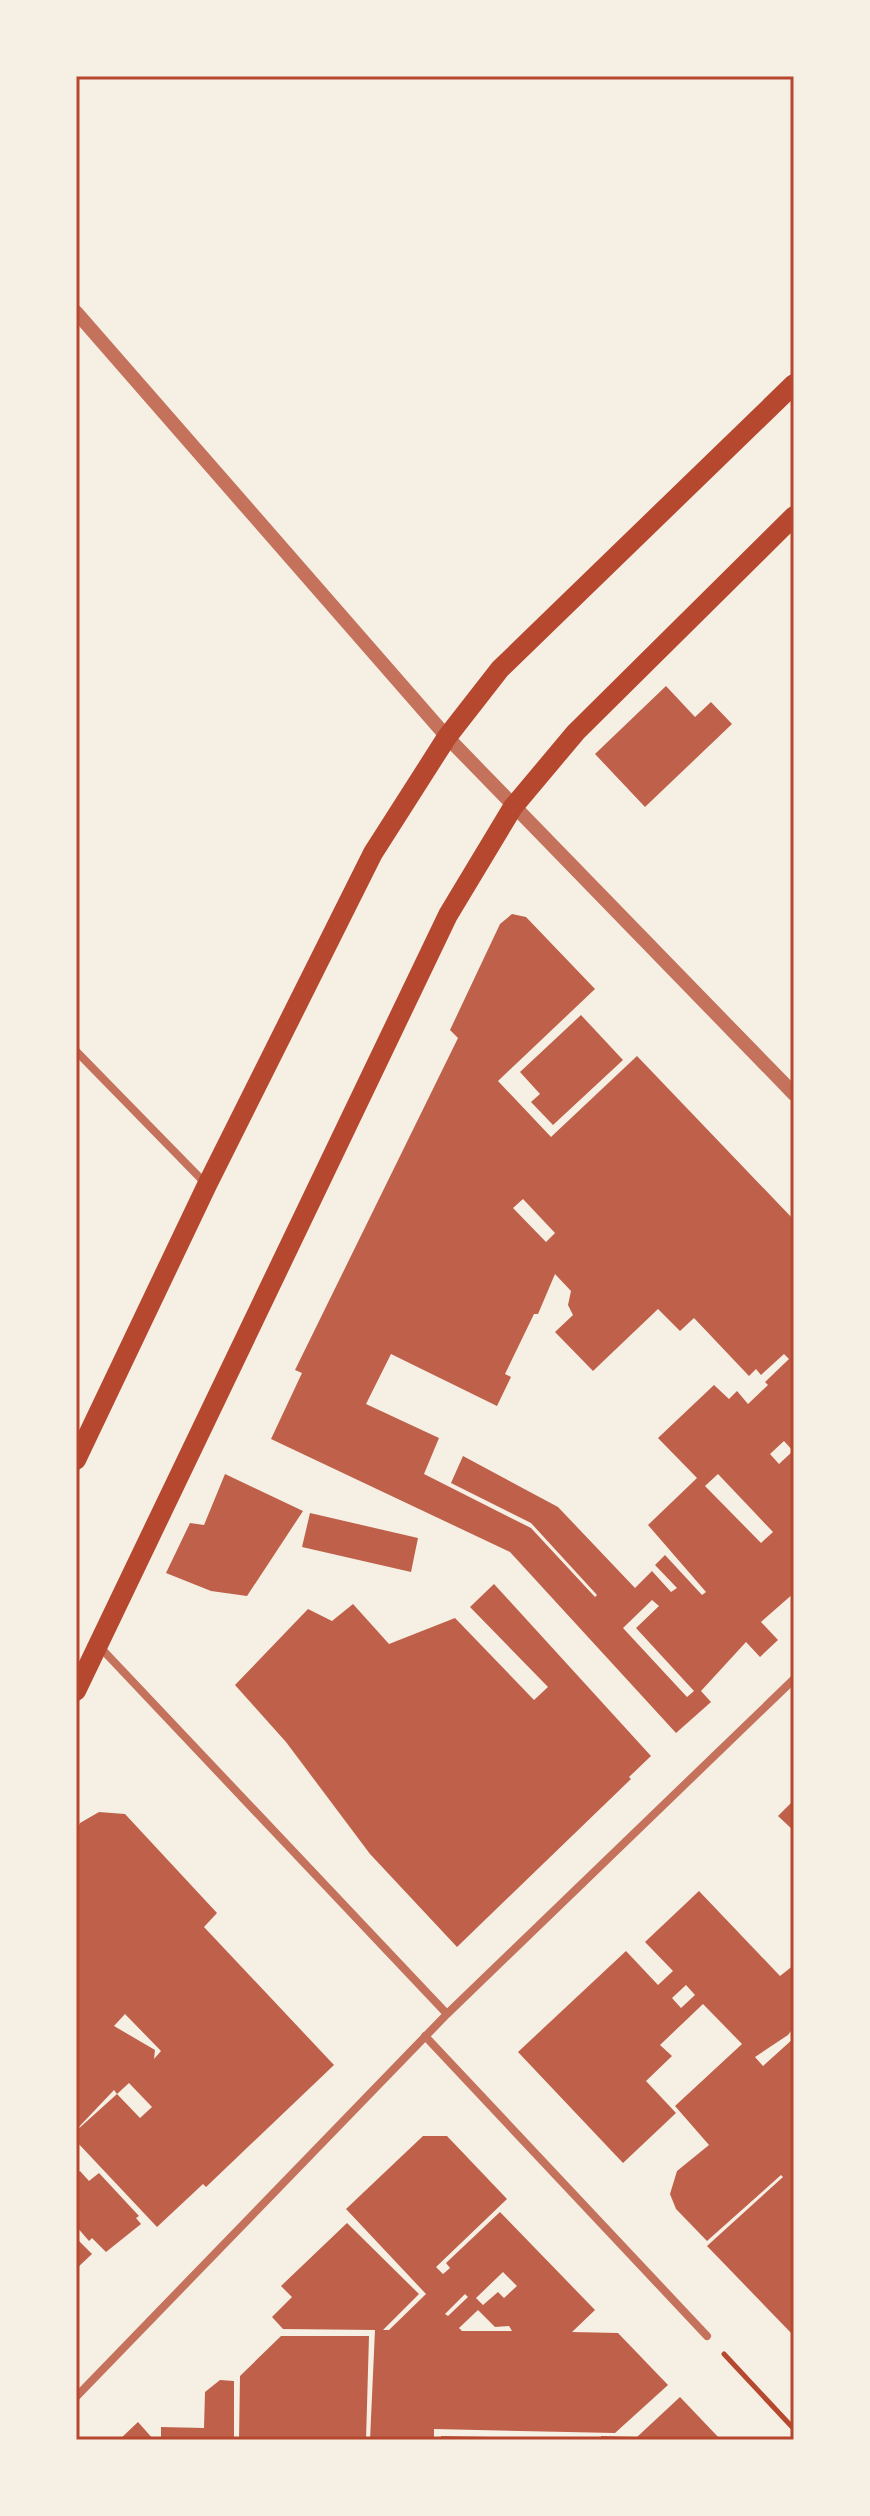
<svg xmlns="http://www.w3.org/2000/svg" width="870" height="2516" font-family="'IBM Plex Sans',sans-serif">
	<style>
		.building { fill: #bf614a; fill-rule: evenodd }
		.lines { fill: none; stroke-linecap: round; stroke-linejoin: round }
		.path { stroke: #b5482f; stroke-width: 5 }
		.minor { stroke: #c5725c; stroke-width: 8 }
		.tertiary { stroke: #c5725c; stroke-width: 14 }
		.primary { stroke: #b5482f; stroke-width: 20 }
		.neatline { fill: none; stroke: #b5482f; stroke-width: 3 }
	</style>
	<rect width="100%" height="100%" fill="#f6efe4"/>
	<path class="building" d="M666,686L695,717L711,702L732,724L645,807L595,754Z
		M512,914L526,917L595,989L498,1081L551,1137L637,1056L794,1220V1593L761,1622L778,1640L760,1657L746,1642L701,1691L711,1702L676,1733L510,1552L271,1439L302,1373L295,1370L458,1038L450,1030L500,924ZM523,1199L555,1233L546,1242L513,1208ZM555,1274L571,1291L568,1305L573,1315L555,1332L593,1371L658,1309L680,1331L694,1318L749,1376L756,1369L761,1375L784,1354L789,1359L765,1382L768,1385L748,1404L737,1391L729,1399L714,1385L658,1438L697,1478L648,1525L706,1592L702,1595L665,1555L655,1565L677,1588L671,1592L652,1571L635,1588L558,1507L463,1456L451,1483L531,1523L597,1595L595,1597L531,1528L424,1474L439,1438L366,1404L391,1354L497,1406L511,1377L505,1374L534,1314H538ZM784,1441L793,1451L779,1464L770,1454ZM718,1474L773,1532L761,1543L705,1486ZM652,1600L659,1606L636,1628L694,1691L687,1697L623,1628Z
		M581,1015L623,1060L553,1125L531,1102L540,1094L520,1072Z
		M225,1474L303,1511L247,1596L211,1591L166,1573L190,1523L204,1525Z
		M310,1513L418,1538L411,1572L302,1547Z
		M494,1584L651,1756L629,1777L631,1779L457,1947L370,1854L286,1742L235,1685L308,1609L332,1621L353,1604L389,1644L455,1618L534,1700L548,1687L470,1607Z
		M794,1800V1831L778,1816Z
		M99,1812L125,1814L217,1913L204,1927L334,2065L206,2187L203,2184L157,2227L76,2141V2131L117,2094L114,2090L76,2130V1832L80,1823ZM125,2014L161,2051L154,2059L155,2050L114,2026ZM129,2083L152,2107L140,2118L117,2094Z
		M699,1891L780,1976L794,1965V2027L788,2035L755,2057L763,2066L794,2038V2336L707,2246L783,2177L781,2175L707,2241L676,2209L670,2194L677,2171L709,2145L675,2106L742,2044L703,2004L660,2045L672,2056L646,2081L676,2113L623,2163L518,2052L626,1951L658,1985L673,1971L645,1942ZM686,1985L695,1995L681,2008L672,1998Z
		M423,2136H447L507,2199L436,2267L443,2274L450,2268L446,2263L500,2212L595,2310L572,2332L618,2333L668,2385L615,2433L434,2429V2440H370L375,2330L283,2329L272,2317L292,2297L281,2286L347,2223L419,2294L383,2330H389L426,2294L346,2209ZM503,2272L517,2286L504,2298L498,2292L483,2305L476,2298ZM465,2294L468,2297L448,2316L445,2314ZM478,2310L495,2327L509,2326L512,2331H462L459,2328Z
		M80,2171L89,2181L99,2173L139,2216L136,2218L141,2224L106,2252L92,2238L89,2241L76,2226V2174Z
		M76,2238L92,2254L76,2269Z
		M281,2336H369L366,2440H239L240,2376Z
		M220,2380L234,2381V2440H161V2427L204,2428L205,2392Z
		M680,2397L721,2440H601V2436L637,2437Z
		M138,2422L154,2440H119Z
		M441,2436L491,2437V2440H441Z"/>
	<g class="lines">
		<path class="path" d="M724,2354L794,2429"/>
		<path class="minor" d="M76,1051L207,1185
			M98,1645L447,2014
			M425,2036L707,2336
			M76,2397L447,2014L794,1679"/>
		<path class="tertiary" d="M76,312L447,737L794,1094"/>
		<path class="primary" d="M76,1460L207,1185L373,853L447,737L500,669L794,384
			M76,1691L448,915L513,807L576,732L794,516"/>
	</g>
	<rect width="870" height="2516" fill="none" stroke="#f6efe4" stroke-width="156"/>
	<rect x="78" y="78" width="714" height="2360" class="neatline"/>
</svg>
